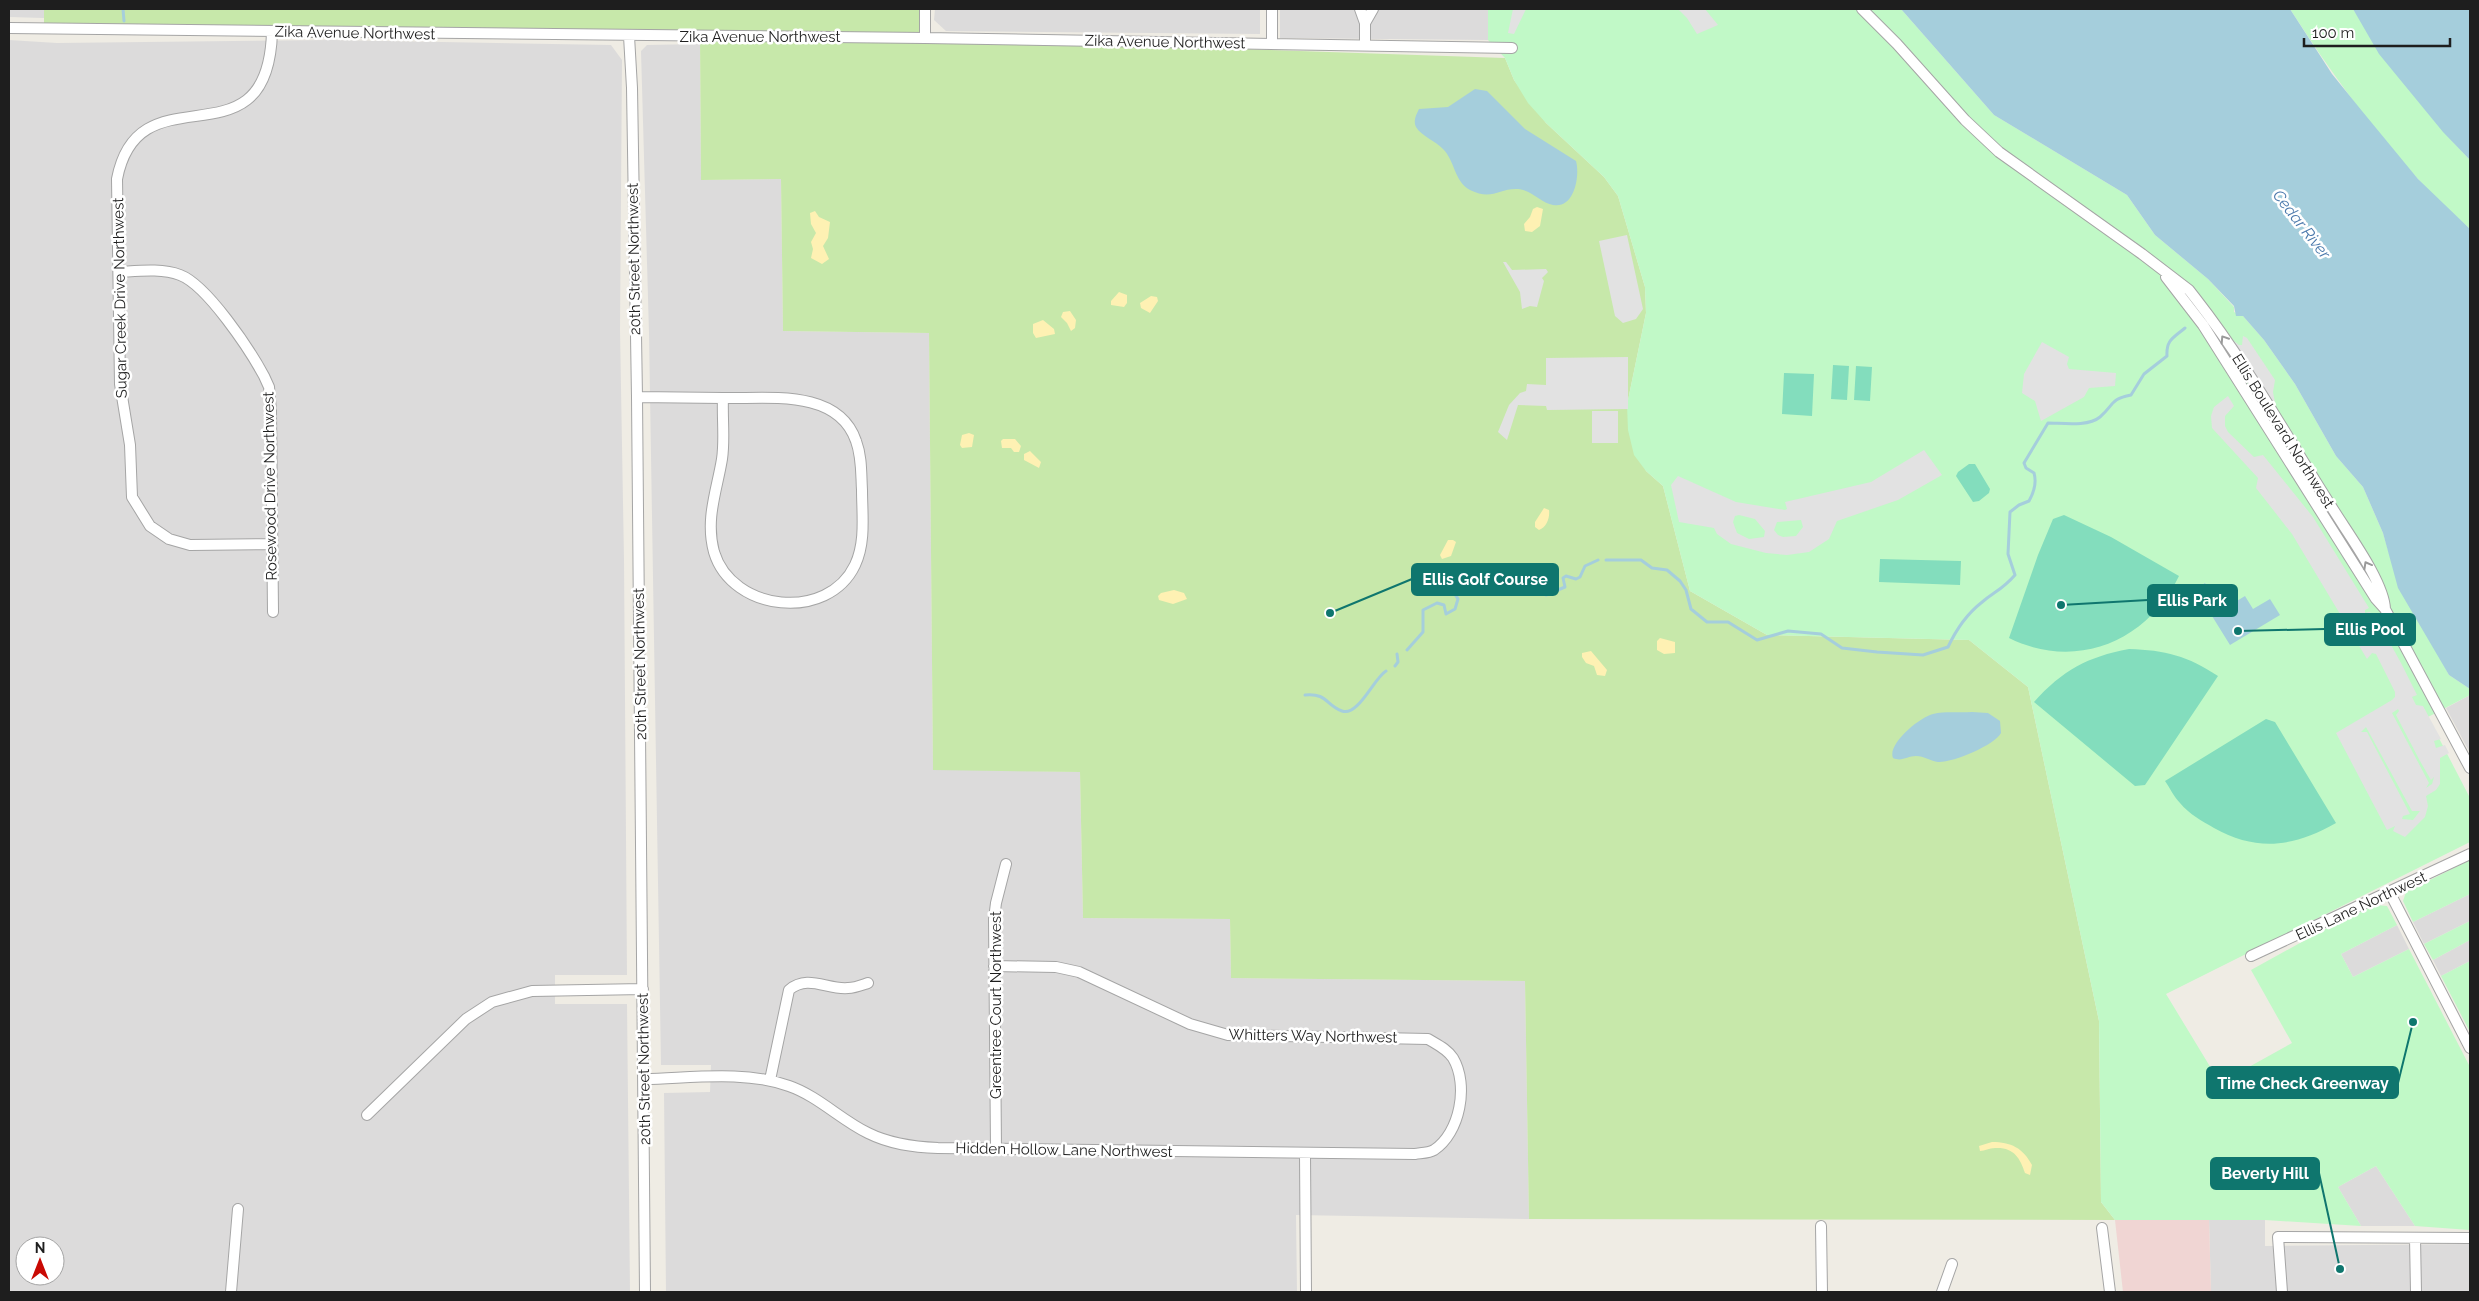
<svg xmlns="http://www.w3.org/2000/svg" width="2479" height="1301" font-family="Raleway,sans-serif">
	<style>
		.residential { fill: #dcdbdb; fill-rule: evenodd }
		.commercial { fill: #f0d5d3 }
		.grass { fill: #c7e8aa }
		.sand { fill: #fef1b3 }
		.park { fill: #c1f9c7 }
		.pitch { fill: #83ddbd }
		.parking { fill: #e2e2e2; fill-rule: evenodd }
		.water { fill: #a5cedc }
		.lines { fill: none; stroke-linecap: round; stroke-linejoin: round }
		.stream { stroke: #a5cedc; stroke-width: 3 }
		.minor-casing { stroke: #a5a5a5; stroke-width: 12 }
		.minor { stroke: #fff; stroke-width: 10 }
		.oneway { stroke: #9a9a9a }
		.labels { text-anchor: middle; stroke-width: 5; stroke-linejoin: round; paint-order: stroke }
		.street-label { font-size: 15px; fill: #1e1e1e; stroke: #fff }
		.water-label { font-size: 16px; font-style: italic; fill: #4b79ac; stroke: #fff }
		.leader { fill: none; stroke: #0f766e; stroke-width: 2 }
		.callout-dot { fill: #0f766e; stroke: #fff; stroke-width: 2 }
		.callout { fill: #0f766e; stroke: #0f766e; stroke-width: 2 }
		.callout-label { font-size: 16px; text-anchor: middle; font-weight: bold; fill: #fff }
	</style>
	<rect width="100%" height="100%" fill="#efece4"/>
	<path class="residential" d="M9,9H44V18L9,17Z
		M935,9H1260V34L946,31L934,20Z
		M1280,9H1488V40L1280,38Z
		M9,40L57,43L332,40L611,45L622,60L620,330L624,560L627,975H555V1004H627L630,1292H9ZM25,1246H55V1276H25Z
		M700,44L701,180L781,179L783,331L929,333L933,769L1080,772L1083,918L1230,919L1231,978L1525,981L1529,1219L1296,1215L1297,1292H666L664,1093L710,1092L711,1065H661L649,333L641,51L647,45Z
		M2470,695V753L2446,708Z
		M2470,894V921L2424,944L2413,922Z
		M2397,925L2409,949L2353,977L2341,954Z
		M2470,940V961L2441,976L2433,960Z
		M2376,1166L2415,1226H2361L2338,1187Z
		M2209,1219L2265,1220V1246L2470,1244V1292H2211Z"/>
	<path class="commercial" d="M2209,1219L2211,1292H2123L2115,1220Z"/>
	<path class="grass" d="M44,9H925L926,38L1505,58L1514,80L1546,123L1604,177L1618,196L1645,287L1646,313L1627,405L1646,471L1663,486L1690,591L1767,635L1969,640L2028,687L2099,1021L2101,1202L2115,1220L1529,1219L1525,981L1231,978L1230,919L1083,918L1080,772L933,770L929,333L783,331L781,179L701,180L700,37L44,29Z"/>
	<path class="sand" d="M1537,207L1543,209L1540,226L1532,232L1525,231L1524,224L1530,217L1533,209Z
		M815,211L819,217L830,222L828,238L823,246L829,259L822,264L811,258L813,249L811,242L816,233L811,224L810,213Z
		M1119,292L1127,295V303L1124,307L1111,305V301Z
		M1151,296L1157,297L1158,301L1150,313L1141,308L1140,303Z
		M1070,311L1076,320L1075,328L1071,331L1067,323L1061,317L1063,312Z
		M1043,320L1054,329L1055,334L1036,338L1033,333V324Z
		M969,433L974,435L972,447L962,448L960,445L962,435Z
		M1003,439H1015L1021,446L1019,452H1014L1011,448H1002L1001,441Z
		M1030,451L1041,462L1039,468L1024,460V454Z
		M1544,508L1549,510C1550,517 1547,527 1539,530L1535,527V522Z
		M1448,540H1453L1456,542L1451,556L1442,559L1440,555Z
		M1174,590L1184,593L1187,599L1173,604L1159,600L1158,596L1161,593Z
		M1660,638L1675,642V653L1664,654L1657,650V641Z
		M1591,651L1607,670L1605,676L1597,675L1594,666L1586,663L1582,657V653Z
		M1992,1142C2011,1142 2023,1148 2032,1165L2030,1175L2025,1173C2020,1158 2014,1147 1995,1148C1989,1148 1985,1151 1980,1151L1979,1146Z"/>
	<path class="park" d="M1488,9H1901L1994,115L2127,195L2155,235L2208,279L2234,307V312L2243,316L2264,340L2295,384L2336,456L2363,487L2383,533L2393,567L2449,675L2470,689V695L2428,717L2470,798V842L2166,994L2220,1083L2292,1043L2251,970L2327,928L2375,905L2387,906L2397,925L2341,954L2353,977L2409,949L2470,1067V1230L2415,1226L2376,1166L2338,1187L2361,1226L2265,1220H2115L2101,1202L2099,1021L2028,687L1969,640L1767,635L1690,591L1663,486L1646,471L1634,455L1628,430L1627,405L1646,313L1645,287L1618,196L1604,177L1546,123L1528,103L1514,80L1505,58L1488,40Z
		M2290,9H2353C2388,63 2425,114 2470,160V229C2453,213 2434,197 2418,179C2370,127 2328,68 2290,9Z
		M2470,860V894L2413,922L2403,901L2406,892Z
		M2470,921V940L2433,960L2424,944Z
		M2470,961V1032L2441,976Z"/>
	<path class="pitch" d="M1833,365L1849,366L1847,400L1831,399Z
		M1856,366L1872,367L1870,401L1854,400Z
		M1784,373L1814,374L1812,416L1782,414Z
		M1969,464H1975L1990,489L1989,493L1979,501L1973,502L1956,476L1958,472Z
		M2064,515L2111,537L2179,576C2147,642 2076,671 2009,638L2038,555L2053,519Z
		M1880,559L1961,561L1960,585L1879,582Z
		M2129,649C2165,650 2188,656 2218,676L2145,785L2135,786L2034,702C2063,670 2087,657 2129,649Z
		M2266,719L2275,722L2336,823C2294,847 2257,852 2214,828C2202,821 2189,814 2180,803C2174,797 2170,788 2165,781Z"/>
	<path class="parking" d="M1513,9H1526L1514,34L1508,33Z
		M1678,9H1705L1718,25L1697,34L1687,18Z
		M1627,235L1643,309L1636,319L1623,323L1615,316L1599,241Z
		M1503,262H1506L1512,270L1546,269L1548,272L1542,278L1544,281L1537,307L1530,306L1522,309L1520,292Z
		M2225,334L2239,345H2242L2243,336L2247,338L2275,380L2273,392L2277,414Z
		M2042,342L2069,357L2067,364L2069,369L2116,373L2115,386L2089,388L2084,397L2041,421L2035,401L2022,393L2024,374Z
		M1628,357V409L1547,410L1546,406L1518,405L1507,440L1498,432L1509,405L1520,393L1526,391L1527,384L1546,385V358Z
		M2228,396L2234,406L2225,416V426L2228,432L2254,457L2263,455L2313,517L2369,608L2365,610V613L2370,612L2375,620L2372,622V625H2380L2401,663L2417,695L2412,697L2416,705L2423,706L2441,739L2434,741L2436,748L2445,745L2449,753L2440,758V784L2436,790L2426,796L2428,806L2425,817L2405,837L2393,831L2395,826L2387,830L2336,733L2392,700L2395,697V692L2376,654L2372,653L2367,659L2292,534L2256,488L2258,478L2212,428L2211,416L2214,407ZM2398,709L2399,711L2396,715L2420,761L2431,780L2434,777L2432,784L2426,788L2429,783L2392,713ZM2366,727L2412,811H2420L2413,820L2402,819L2403,816L2410,814L2367,732H2361Z
		M1592,411H1618V443H1592Z
		M1924,450L1942,475L1898,500L1837,521L1829,539L1809,552L1787,555L1766,553L1731,544L1717,534L1714,528L1679,522L1671,485L1678,476L1736,502L1785,510L1787,509L1785,502L1871,482ZM1739,515L1755,519L1765,531L1764,537L1749,539L1737,533L1733,522L1735,516ZM1801,520L1803,527L1796,536L1783,537L1778,535L1774,530L1777,522Z"/>
	<path class="water" d="M1901,9H2290L2332,74L2362,111L2418,179L2470,229V689L2449,675L2398,588L2383,533L2363,487L2336,456L2295,384L2264,340L2243,316H2236L2234,306L2208,279L2155,235L2127,195L1994,115Z
		M2353,9H2470V160L2443,132L2379,54Z
		M1475,89L1487,91L1525,129L1576,161C1580,175 1575,209 1553,205C1541,203 1531,190 1518,189C1499,188 1492,201 1470,190C1454,181 1455,161 1443,149C1436,141 1421,136 1416,127C1413,121 1416,115 1419,109L1448,107Z
		M2205,583L2214,598L2205,604L2196,589Z
		M2245,596L2253,609L2270,599L2280,615L2230,645L2212,616Z
		M1972,712L1988,713L2000,721L2001,733C1995,745 1952,763 1938,762C1931,761 1924,756 1916,756C1907,756 1902,762 1893,758C1887,744 1920,717 1933,714C1945,711 1959,713 1972,712Z"/>
	<g class="lines">
		<path class="stream" d="M123,9L124,21
			M1606,560H1641L1652,568L1667,570L1680,581L1686,590L1691,609L1707,622H1728L1757,640L1788,631L1821,634L1842,648L1877,652L1923,655L1948,647C1956,630 1967,614 1981,603C1995,591 2002,590 2015,575L2008,554L2010,512L2019,505L2029,501C2034,492 2037,483 2034,473L2026,468L2024,463L2048,423C2062,423 2088,427 2100,417C2114,405 2110,399 2131,395L2144,374L2167,356C2166,340 2173,338 2185,328
			M1469,580L1476,583L1484,573L1491,574L1494,569L1523,577L1546,595L1565,587L1563,578L1566,576L1576,579L1580,577L1585,566L1598,560
			M1407,650L1423,632V610L1437,603L1444,605L1446,614L1455,609L1458,599C1452,589 1444,584 1450,571L1457,570L1461,573
			M1395,666L1398,662L1397,654
			M1305,695C1328,693 1325,705 1342,711C1358,717 1374,678 1386,671"/>
		<defs>
			<path id="minor" d="M925,9V38
				M1272,9V44
				M1360,9L1365,23V46
				M1862,9L1897,44L1965,120L1999,152L2142,254L2189,290L2196,299C2246,363 2287,437 2331,506C2346,531 2384,581 2385,609
				M1365,23L1373,9
				M9,28L925,38L1512,48
				M272,32C268,172 139,65 117,179L120,384L130,445L132,497L150,526L169,539L190,545L272,544
				M629,36L632,88L637,397L645,1292
				M119,272C138,271 162,268 180,275C207,285 250,350 264,376L269,387L271,411L273,612
				M2166,277L2203,325L2376,599L2385,609L2470,768
				M637,397L723,398
				M723,398C767,399 838,388 856,441C862,457 861,474 862,490C862,514 866,542 855,565C828,622 732,612 714,552C705,519 717,490 722,459C725,439 722,418 723,398Z
				M2390,893L2470,1048
				M2251,956L2470,854
				M645,1079C692,1078 744,1070 789,1086C818,1096 841,1120 868,1133C890,1144 913,1147 938,1148L1415,1154C1421,1153 1429,1153 1434,1150C1460,1133 1469,1085 1453,1058C1447,1049 1438,1045 1428,1039L1228,1035L1190,1024L1079,972L1056,967L994,966
				M770,1080L789,990C808,974 827,990 848,988C855,988 862,985 868,983
				M367,1115L466,1019L492,1002L532,991L643,989
				M996,1148L994,919L996,903L1006,864
				M1305,1154L1306,1292
				M1821,1226L1822,1292
				M2102,1228L2110,1292
				M2415,1238L2416,1292
				M231,1292L238,1209
				M1942,1292L1952,1264
				M2282,1292L2278,1237L2470,1238"/>
		</defs>
		<use href="#minor" class="minor-casing"/>
		<use href="#minor" class="minor"/>
	</g>
	<defs><path id="oneway-chevron" d="M-2-3.5L2.5 0L-2 3.5" fill="none" stroke-width="1.6" stroke-linecap="round" stroke-linejoin="round" transform="scale(1.25)"/></defs>
	<g class="oneway">
		<use href="#oneway-chevron" transform="translate(2224 339) rotate(-123)"/>
		<use href="#oneway-chevron" transform="translate(2367 565) rotate(-119)"/>
	</g>
	<g class="labels">
		<g class="street-label">
			<text transform="translate(355 33) rotate(1)" y="5">Zika Avenue Northwest</text>
			<text x="760" y="42">Zika Avenue Northwest</text>
			<text transform="translate(1165 42) rotate(1)" y="5">Zika Avenue Northwest</text>
			<text transform="translate(634 259) rotate(-91)" y="5">20th Street Northwest</text>
			<text transform="translate(120 298) rotate(-91)" y="5">Sugar Creek Drive Northwest</text>
			<text transform="translate(2283 431) rotate(58)" y="5">Ellis Boulevard Northwest</text>
			<text transform="translate(270 486) rotate(-91)" y="5">Rosewood Drive Northwest</text>
			<text transform="translate(640 664) rotate(-91)" y="5">20th Street Northwest</text>
			<text transform="translate(2361 906) rotate(-25)" y="5">Ellis Lane Northwest</text>
			<text transform="translate(996 1005) rotate(-90)" y="5">Greentree Court Northwest</text>
			<text transform="translate(1313 1036) rotate(1)" y="5">Whitters Way Northwest</text>
			<text transform="translate(644 1069) rotate(-91)" y="5">20th Street Northwest</text>
			<text transform="translate(1064 1150) rotate(1)" y="5">Hidden Hollow Lane Northwest</text>
		</g>
		<g class="water-label">
			<text transform="translate(2302 224) rotate(52)" y="6">Cedar River</text>
		</g>
	</g>
	<path class="leader" d="M1330 613L1412 579M2061 605L2148 600M2238 631L2325 629M2413 1022L2398 1083M2340 1269L2319 1173"/>
	<g class="callout-dot">
		<circle cx="1330" cy="613" r="5"/>
		<circle cx="2061" cy="605" r="5"/>
		<circle cx="2238" cy="631" r="5"/>
		<circle cx="2413" cy="1022" r="5"/>
		<circle cx="2340" cy="1269" r="5"/>
	</g>
	<g class="callout">
		<rect x="1412" y="564" width="146" height="31" rx="5"/>
		<rect x="2148" y="585" width="89" height="31" rx="5"/>
		<rect x="2325" y="614" width="90" height="31" rx="5"/>
		<rect x="2207" y="1067" width="191" height="31" rx="5"/>
		<rect x="2211" y="1158" width="108" height="31" rx="5"/>
	</g>
	<g class="callout-label">
		<text x="1485" y="585">Ellis Golf Course</text>
		<text x="2192" y="606">Ellis Park</text>
		<text x="2370" y="635">Ellis Pool</text>
		<text x="2303" y="1089">Time Check Greenway</text>
		<text x="2265" y="1179">Beverly Hill</text>
	</g>
	<rect width="2479" height="1301" fill="none" stroke="#1e1e1e" stroke-width="20"/>
	<g transform="translate(40 1261)"><circle r="24" fill="#ffffff" stroke="#a5a5a5"/>
	<path d="M0-4L9 19L0 12L-9 19Z" fill="#c90903"/>
	<text y="-8" font-size="14" font-weight="bold" text-anchor="middle" fill="#1e1e1e">N</text>
	</g>
	<path d="M2304 38v8h146v-8" fill="none" stroke="#1e1e1e" stroke-width="2.5"/>
	<text x="2312" y="38" font-size="15" fill="#1e1e1e" stroke="#ffffff" stroke-width="4" paint-order="stroke">100 m</text>
</svg>
